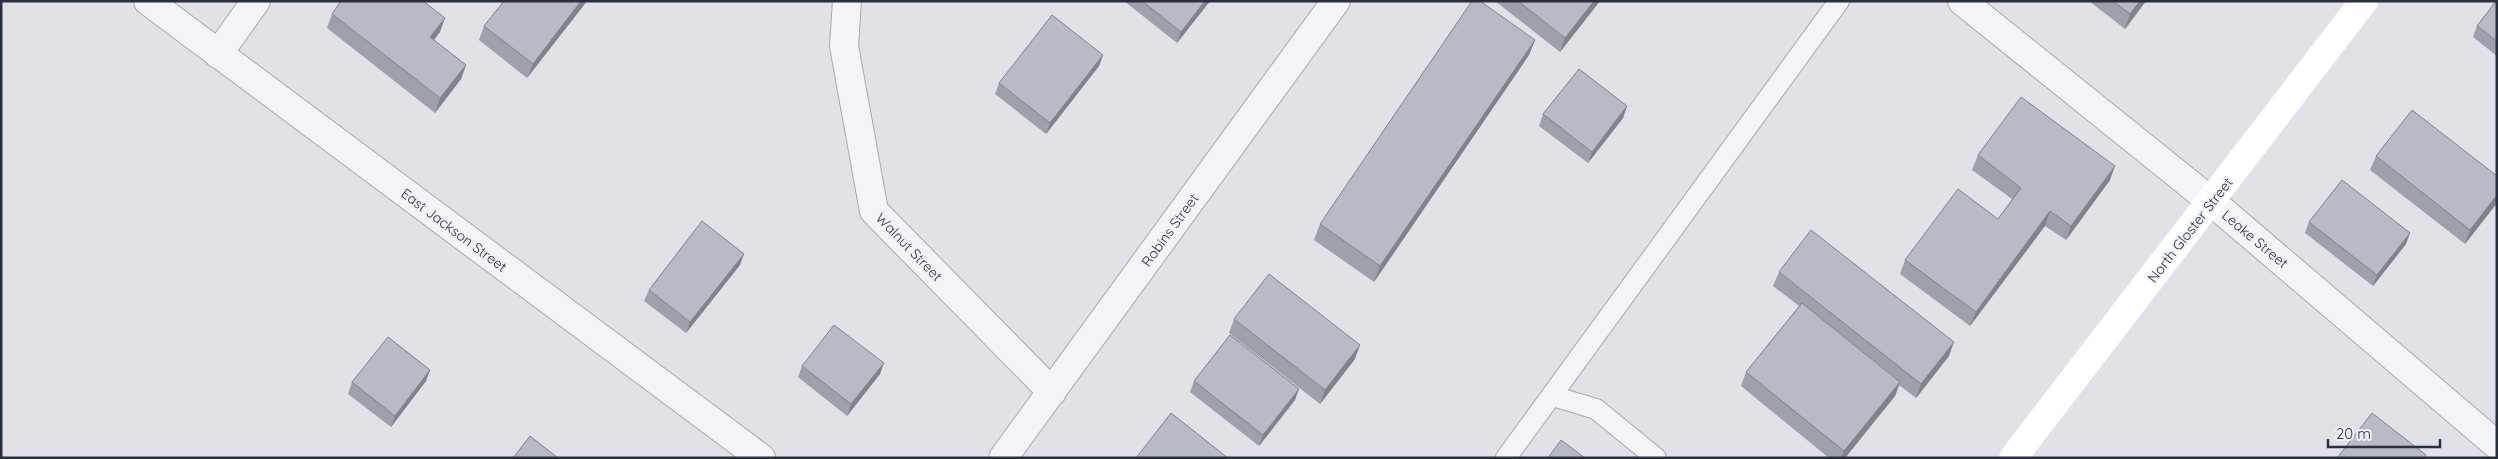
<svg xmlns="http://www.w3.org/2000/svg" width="2498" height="459" font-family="Quicksand,sans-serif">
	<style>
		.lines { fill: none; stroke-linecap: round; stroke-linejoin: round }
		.service-casing { stroke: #a6a9b2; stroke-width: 22 }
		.minor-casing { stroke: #a6a9b2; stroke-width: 30 }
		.tertiary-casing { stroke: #a6a9b2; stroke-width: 30 }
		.service { stroke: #f3f4f7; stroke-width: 20 }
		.minor { stroke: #f3f4f7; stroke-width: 28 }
		.tertiary { stroke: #f3f4f7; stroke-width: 28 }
		.secondary { stroke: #fff; stroke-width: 28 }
		.wall { fill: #9ea1a9 }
		.shaded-wall { fill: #81838a }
		.building { fill: #b8bbc5; stroke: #81838a }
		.labels { text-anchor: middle; stroke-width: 4; stroke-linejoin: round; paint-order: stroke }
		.street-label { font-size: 14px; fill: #2a2f3e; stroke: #f0f1f6 }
	</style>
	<rect width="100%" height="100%" fill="#e0e2e8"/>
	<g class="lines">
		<defs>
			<path id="service" d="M1553,396L1596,409L1656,458
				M1506,458L1839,1"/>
			<path id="minor" d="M847,1L844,46L874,211L1052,392
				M1962,1L2212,202L2497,445
				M218,54L256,1
				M1003,458L1336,1"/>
			<path id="tertiary" d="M148,1L761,458"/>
		</defs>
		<use href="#service" class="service-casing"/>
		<use href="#minor" class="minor-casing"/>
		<use href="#tertiary" class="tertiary-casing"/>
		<use href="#service" class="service"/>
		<use href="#minor" class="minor"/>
		<use href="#tertiary" class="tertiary"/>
		<path class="secondary" d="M2013,458L2364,1"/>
	</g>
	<path class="wall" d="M504,1H587L527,78L479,40L484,26Z
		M1124,1H1210L1177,43Z
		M1495,1H1600L1560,52Z
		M2089,1H2146L2125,29Z
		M2497,1V56L2473,37L2477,26Z
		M332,14L440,32L434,40L466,65L461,79L435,113L327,28Z
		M1535,40L1529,55L1374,282L1314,240L1320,224Z
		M1103,55L1099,66L1046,134L995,94L999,83Z
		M1627,106L1623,118L1588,163L1539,126L1543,114Z
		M1978,155L2110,180L2066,240L2045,226L1970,326L1900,274L1905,260L1998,219L2012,199L1972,170Z
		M2376,156L2497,176V203L2465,244L2370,170Z
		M2309,222L2406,244L2373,286L2305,233Z
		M740,265L686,333L644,301L649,290Z
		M1779,272L1949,356L1916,398L1899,385L1895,396L1845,458H1829L1741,386L1746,372L1799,306L1773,286Z
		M1234,319L1355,359L1320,404L1229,333Z
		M802,366L880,374L847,416L798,377Z
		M430,370L426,381L391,427L348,394L352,382Z
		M1194,381L1295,400L1259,446L1190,392Z"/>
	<path class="shaded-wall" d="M581,1H587L527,78L533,64Z
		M1205,1H1210L1177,43L1181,32Z
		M1594,1H1600L1560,52L1565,38Z
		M2140,1H2146L2125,29L2130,14Z
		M445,18L440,32L425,51L430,37Z
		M1535,40L1529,55L1374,282L1380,266Z
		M1103,55L1099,66L1046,134L1050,123Z
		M466,65L461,79L435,113L440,98Z
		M1627,106L1623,118L1588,163L1592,152Z
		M2115,166L2110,180L2066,240L2071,226Z
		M2497,195V203L2465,244L2470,230Z
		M2050,211L2045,226L1970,326L1976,312Z
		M2410,233L2406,244L2373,286L2377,275Z
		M744,254L740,265L686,333L690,322Z
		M1954,342L1949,356L1916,398L1921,384Z
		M1360,345L1355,359L1320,404L1325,390Z
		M884,363L880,374L847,416L851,404Z
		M430,370L426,381L391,427L395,416Z
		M1900,382L1895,396L1845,458H1841L1844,451Z
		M1299,389L1295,400L1259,446L1263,435Z"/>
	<path class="building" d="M341,1H423L445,18L430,37L466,65L440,98L332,14Z
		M504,1H581L533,64L484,26Z
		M1142,1H1205L1181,32Z
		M1472,1H1480L1535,40L1380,266L1320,224Z
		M1518,1H1594L1565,38Z
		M2113,1H2140L2130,14Z
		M2496,1H2497V41L2477,26Z
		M1052,15L1103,55L1050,123L999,83Z
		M1579,69L1627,106L1592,152L1543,114Z
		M2021,97L2115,166L2071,226L2050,211L1976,312L1905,260L1958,189L1998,219L2021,188L1978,155Z
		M2412,110L2497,176V195L2470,230L2376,156Z
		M2342,180L2410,233L2377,275L2309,222Z
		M702,221L744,254L690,322L649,290Z
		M1811,230L1954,342L1921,384L1779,272Z
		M1269,274L1360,345L1325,390L1234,319Z
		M1802,303L1900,382L1844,451L1746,372Z
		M834,325L884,363L851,404L802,366Z
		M1230,335L1299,389L1263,435L1194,381Z
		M388,337L430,370L395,416L352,382Z
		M1171,413L1228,458H1136Z
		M2372,413L2426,455L2424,458H2337Z
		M530,436L558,458H513Z
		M1561,440L1585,458H1548Z"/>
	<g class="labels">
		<g class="street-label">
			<text transform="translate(454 230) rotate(37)" y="5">East Jackson Street</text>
			<text transform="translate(1170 230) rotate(-54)" y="5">Robins Street</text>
			<text transform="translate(2190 230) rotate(-52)" y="5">North Gloster Street</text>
			<text transform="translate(2255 239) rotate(40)" y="5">Leake Street</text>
			<text transform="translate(909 247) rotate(46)" y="5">Walnut Street</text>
		</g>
	</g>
	<rect width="2498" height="459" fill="none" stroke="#2a2f3e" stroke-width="5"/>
	<path d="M2328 439v8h112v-8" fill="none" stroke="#2a2f3e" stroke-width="2.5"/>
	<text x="2336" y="439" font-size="15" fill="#2a2f3e" stroke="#f0f1f6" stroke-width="4" paint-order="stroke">20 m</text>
</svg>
